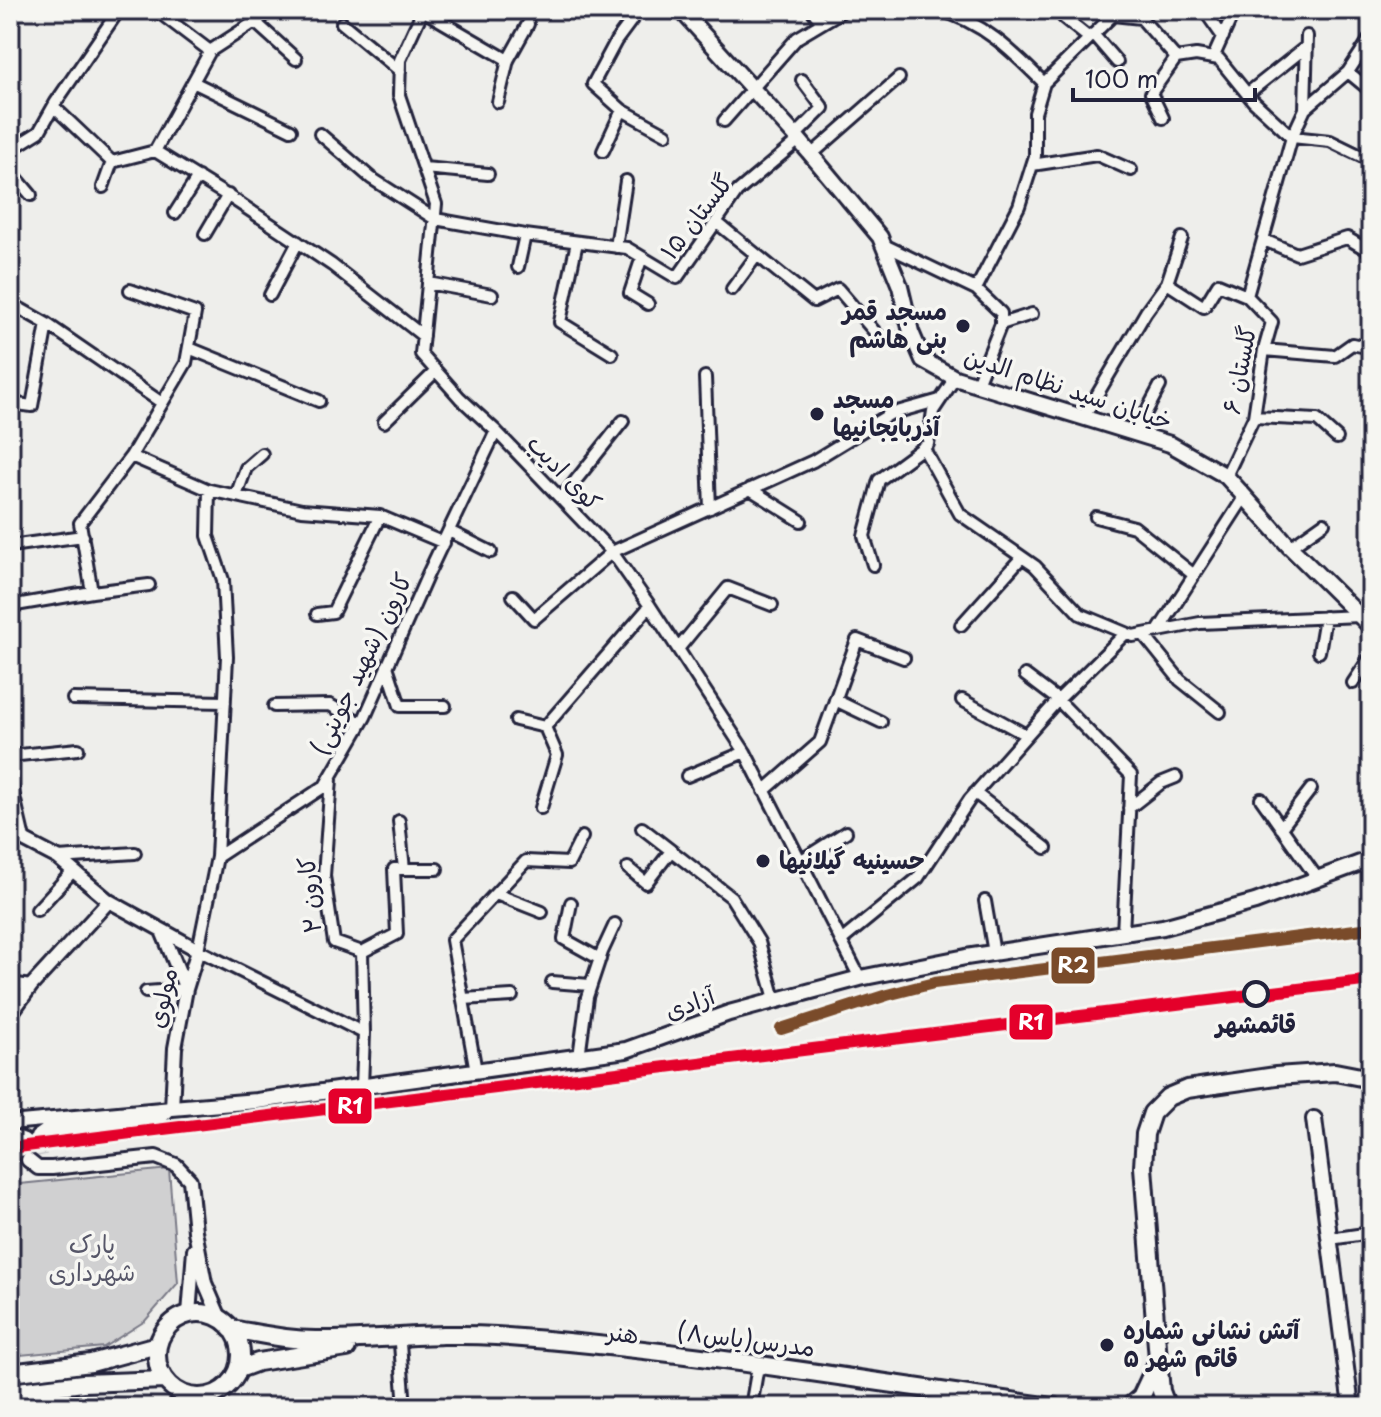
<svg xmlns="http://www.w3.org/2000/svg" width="1381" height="1417" font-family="'Playpen Sans','Playpen Sans Arabic',sans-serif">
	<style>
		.green { fill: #d0d0d1; stroke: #797986; stroke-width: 2 }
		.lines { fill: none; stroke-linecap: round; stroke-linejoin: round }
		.tertiary-tunnel { stroke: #c5c5c8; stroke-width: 12; stroke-dasharray: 12 6; stroke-linecap: butt }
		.minor-casing { stroke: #22223b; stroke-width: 16 }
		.tertiary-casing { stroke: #22223b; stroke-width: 18 }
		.secondary-casing { stroke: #22223b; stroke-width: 20 }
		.primary-casing { stroke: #22223b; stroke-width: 22 }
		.minor { stroke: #f6f6f2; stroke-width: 10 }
		.tertiary { stroke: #f6f6f2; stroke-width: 12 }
		.secondary { stroke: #f6f6f2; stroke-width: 14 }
		.primary { stroke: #f6f6f2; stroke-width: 16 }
		.rail-1-casing { stroke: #f6f6f2; stroke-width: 18 }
		.rail-2-casing { stroke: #f6f6f2; stroke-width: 18 }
		.rail-1 { stroke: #e4002b; stroke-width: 12 }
		.rail-2 { stroke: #7a4b2a; stroke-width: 12 }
		.poi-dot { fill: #22223b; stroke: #f6f6f2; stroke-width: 3 }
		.stop-dot { fill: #f6f6f2; stroke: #22223b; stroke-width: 4 }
		.labels { text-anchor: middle; stroke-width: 7; stroke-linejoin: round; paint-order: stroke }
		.street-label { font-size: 24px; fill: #22223b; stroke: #f6f6f2 }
		.poi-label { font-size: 24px; font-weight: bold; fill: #22223b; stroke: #f6f6f2; text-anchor: start }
		.stop-label { font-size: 24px; font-weight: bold; fill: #22223b; stroke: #f6f6f2 }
		.park-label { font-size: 24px; fill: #565668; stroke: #f6f6f2 }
		.line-badge { stroke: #f6f6f2; stroke-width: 3 }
		.badge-label { font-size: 22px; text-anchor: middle; font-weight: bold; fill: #fff }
	</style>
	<rect width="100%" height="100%" fill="#eeeeeb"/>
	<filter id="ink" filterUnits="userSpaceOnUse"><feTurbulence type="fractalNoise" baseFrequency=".0125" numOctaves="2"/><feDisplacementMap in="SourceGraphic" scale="16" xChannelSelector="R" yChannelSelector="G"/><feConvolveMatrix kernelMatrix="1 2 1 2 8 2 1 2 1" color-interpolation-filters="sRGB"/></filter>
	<g filter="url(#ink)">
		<path class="green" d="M169,1169L178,1283L145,1321L104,1347L10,1356V1185Z"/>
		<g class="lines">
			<path class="tertiary-tunnel" d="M37,1137L41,1156"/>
			<defs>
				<path id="minor" d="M156,10L210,51
					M422,10L508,60L528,24
					M423,10L400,60L399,95L436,204L421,354L460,398L496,431L612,552L650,606L745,752L860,978
					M639,10L616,41L593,84L622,110L666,134
					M812,10L822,23
					M938,10C982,21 1012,51 1044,83
					M1204,10L1223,37
					M1064,18L1089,38
					M255,22L296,59
					M342,23L400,71
					M1093,34L1117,62
					M1213,58L1232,16
					M1348,72L1371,91
					M193,82L291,130
					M1247,94L1306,47
					M498,102L508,60
					M54,107L112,162L155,151
					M1305,109L1307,36
					M1163,118L1151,93L1176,58
					M724,121L797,38L844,10
					M320,134L371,178L435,219L525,235L627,248L677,278L737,192L799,140
					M795,136L823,108L802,80
					M1292,137L1330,141L1367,159
					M10,150L39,132L56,102L119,10
					M155,151L236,201L332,265L423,336
					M155,151L210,51L273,10
					M603,151L622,110
					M811,155L899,78
					M1032,165L1097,155L1131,170
					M424,168L488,174
					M10,170L31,195
					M103,187L112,162
					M175,213L198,177
					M716,222L814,301L838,289L880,338L914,341
					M205,234L228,195
					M1264,240L1297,254L1347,238L1371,252
					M577,242L560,322L612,354
					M884,245L976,289
					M616,247L626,181
					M642,257L630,293L648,304
					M518,267L525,235
					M428,283L492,295
					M1167,283L1182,238
					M732,289L757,255
					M270,295L298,242
					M10,303L47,324L162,403
					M1001,324L1032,314
					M189,348L319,401
					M1264,350L1335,356L1352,344L1371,348
					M705,377L710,508
					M977,384L1001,324V313L976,289L1019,206L1035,156V113L1044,83L1113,15L1141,18L1176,58L1196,55L1219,59L1253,101L1292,137
					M10,403L32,406L47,324
					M1084,417L1146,312L1167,283L1204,307L1218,284L1247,296
					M1254,417L1317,420L1337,438
					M384,422L436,371
					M1135,433L1160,386
					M923,447L960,514L1035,566L1080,614L1133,636L1200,623L1360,616
					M131,456L209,490L302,510L380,516L444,543
					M1226,476L1254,417L1264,350L1272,322L1247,296L1292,137L1305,109L1348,72L1371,37
					M750,489L801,521
					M209,490L208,536L223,580L227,657L217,857
					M236,496L246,468L262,454
					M561,499L623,421
					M1096,517L1134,527L1194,575
					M449,531L491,552
					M10,546L83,536
					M1290,547L1324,523
					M873,565L864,536L879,480L928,444L933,411L955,378
					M92,592L80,523L131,456L186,363L195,313L130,290
					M513,596L534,619L612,552L813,461L890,414L940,400
					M10,606L92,592L149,585
					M317,614L333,612L380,516
					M961,625L1022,557
					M1158,631L1245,496
					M1143,634L1180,680L1220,712
					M678,649L728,588L772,605
					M1319,652L1325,617
					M387,666L400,706H445
					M1025,675L1058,700L1131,775L1123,933
					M1353,683L1371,656
					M73,699L225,702
					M835,700L881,722
					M962,700L1026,735
					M274,706L330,705L361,723
					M516,720L545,727L650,606
					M10,756L78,749
					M687,776L745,752
					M10,779L24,839
					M331,779L324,876L334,942L362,952L364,1033L362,1087
					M764,791L820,742L857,640L904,658
					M975,793L1046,848
					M1261,799L1317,878
					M541,808L557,755L545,727
					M1129,808L1161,783L1176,777
					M399,821L404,869
					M642,828L731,897L759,942L775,999
					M1281,828L1311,789
					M58,858L135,853
					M800,861L846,832
					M628,868L646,883L671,851
					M496,894L542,912
					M985,901L994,953
					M571,903L564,939L600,959
					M37,910L73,871
					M841,941L918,878L970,799L1058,700L1126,633
					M362,952L397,934L394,869H437
					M552,982L590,985
					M10,983L31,986
					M146,992L186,989
					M463,999L512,996
					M364,1033L198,950L217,857L325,786L365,717L428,574L496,431
					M579,1057L587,997L602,952L615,924
					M476,1071L452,940L526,861L569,863L582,837
					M1330,1239L1371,1233
					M400,1344L405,1407
					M182,1407L187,1395
					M751,1407L757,1372"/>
				<path id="tertiary" d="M10,833L58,858L109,901L198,950L186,989L175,1048L172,1108
					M162,931L186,989
					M10,1015L31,986L109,901
					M10,1123L172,1108
					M10,1135L24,1140
					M37,1137L47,1130L161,1117L167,1112
					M28,1160L38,1168H52L156,1157L176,1165L190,1180L195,1231L205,1283L220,1318
					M189,1314L194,1250"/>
				<path id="secondary" d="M681,10L799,140L880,237L900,286L911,332L923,360L955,378L1170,444L1226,476L1290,547L1371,627
					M172,1108L257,1101L626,1050L729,1013L860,978L966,957L1163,927L1255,902L1371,859
					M1314,1119L1351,1407"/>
				<path id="primary" d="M157 1355a42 42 0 1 1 84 0a42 42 0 1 1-84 0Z
					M231,1329C261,1334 291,1341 321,1340C380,1340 437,1332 496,1336C683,1349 868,1382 1054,1407
					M239,1369L258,1362L347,1348
					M10,1373L91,1363L157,1345
					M10,1392L83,1383L165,1380
					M1129,1407L1141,1397L1156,1365
					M1167,1407L1161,1391L1158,1359L1143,1167L1145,1134L1152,1113L1168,1097L1187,1089L1276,1076L1335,1072L1371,1079"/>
			</defs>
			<use href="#minor" class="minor-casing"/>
			<use href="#tertiary" class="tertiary-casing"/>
			<use href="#secondary" class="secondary-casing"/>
			<use href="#primary" class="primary-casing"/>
			<use href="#minor" class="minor"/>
			<use href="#tertiary" class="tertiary"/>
			<use href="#secondary" class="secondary"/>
			<use href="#primary" class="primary"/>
			<defs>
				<path id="rail-1" d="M10,1148L1371,980"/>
				<path id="rail-2" d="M781,1029L887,995L934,983L1371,928"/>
			</defs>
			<use href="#rail-1" class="rail-1-casing"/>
			<use href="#rail-2" class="rail-2-casing"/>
			<use href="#rail-1" class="rail-1"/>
			<use href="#rail-2" class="rail-2"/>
		</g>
	</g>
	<g class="poi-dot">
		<circle cx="963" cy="326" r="8"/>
		<circle cx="817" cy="414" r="8"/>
		<circle cx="763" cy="861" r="8"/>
		<circle cx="1107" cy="1345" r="8"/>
	</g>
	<circle class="stop-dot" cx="1256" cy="994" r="12"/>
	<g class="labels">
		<g class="street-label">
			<text transform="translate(697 217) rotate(-52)" y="8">گلستان ۱۵</text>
			<text transform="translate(1240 370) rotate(-79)" y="8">گلستان ۶</text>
			<text transform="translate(1068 389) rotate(18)" y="8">خیابان سید نظام الدین</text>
			<text transform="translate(564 473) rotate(46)" y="8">کوی ادیب</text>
			<text transform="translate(362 664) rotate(-64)" y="8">کارون (شهید جوینی)</text>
			<text transform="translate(310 895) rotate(-95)" y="8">کارون ۲</text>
			<text transform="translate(163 998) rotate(-77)" y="8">مولوی</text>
			<text transform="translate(690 1004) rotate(-20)" y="8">آزادی</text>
			<text transform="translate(623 1334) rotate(6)" y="8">هنر</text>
			<text transform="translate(746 1340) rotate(7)" y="8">مدرس(یاس۸)</text>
		</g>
		<g class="poi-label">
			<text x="947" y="320" text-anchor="end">مسجد قمر<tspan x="947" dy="28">بنی هاشم</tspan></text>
			<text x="833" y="408">مسجد<tspan x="833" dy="28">آذربایجانیها</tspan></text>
			<text x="779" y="869">حسینیه گیلانیها</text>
			<text x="1123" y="1339">آتش نشانی شماره<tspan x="1123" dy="28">۵ قائم شهر</tspan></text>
		</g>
		<g class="stop-label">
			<text x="1256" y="1033">قائمشهر</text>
		</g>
		<g class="park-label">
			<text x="92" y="1253">پارک<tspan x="92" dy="28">شهرداری</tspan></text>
		</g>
	</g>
	<g class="line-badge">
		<rect x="1050" y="946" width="46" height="39" rx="8" fill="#7a4b2a"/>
		<rect x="1008" y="1003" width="46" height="38" rx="8" fill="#e4002b"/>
		<rect x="327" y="1087" width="46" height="38" rx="8" fill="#e4002b"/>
	</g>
	<g class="badge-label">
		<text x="1073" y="973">R2</text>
		<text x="1031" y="1030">R1</text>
		<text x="350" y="1114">R1</text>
	</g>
	<rect width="1381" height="1417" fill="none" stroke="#f6f6f2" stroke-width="40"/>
	<rect x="20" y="20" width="1341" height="1377" fill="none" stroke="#22223b" stroke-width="3" filter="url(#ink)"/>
	<path d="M1073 88v12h182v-12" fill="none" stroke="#22223b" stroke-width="4"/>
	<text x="1085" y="88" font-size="24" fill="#22223b" stroke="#f6f6f2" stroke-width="6" paint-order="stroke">100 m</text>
</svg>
